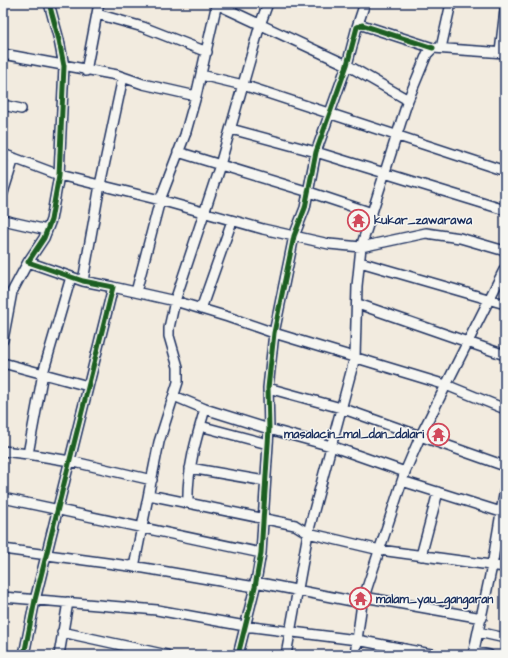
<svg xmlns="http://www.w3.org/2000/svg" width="508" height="658" font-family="'Architects Daughter',sans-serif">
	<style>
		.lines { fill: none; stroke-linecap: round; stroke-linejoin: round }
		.street-casing { stroke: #1b2f5e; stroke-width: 12 }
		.street { stroke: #f6f6f2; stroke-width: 9 }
		.cycleway-casing { stroke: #f6f6f2; stroke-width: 8 }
		.cycleway { stroke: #1b5e20; stroke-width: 5 }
		.labels { text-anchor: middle; stroke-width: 3; stroke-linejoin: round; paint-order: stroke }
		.poi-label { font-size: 12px; font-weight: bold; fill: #1b2f5e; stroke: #f6f6f2; text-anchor: start }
	</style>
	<rect width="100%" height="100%" fill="#f2ebdf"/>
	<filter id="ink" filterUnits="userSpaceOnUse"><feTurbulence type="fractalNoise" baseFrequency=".025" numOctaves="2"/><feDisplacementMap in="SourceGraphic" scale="8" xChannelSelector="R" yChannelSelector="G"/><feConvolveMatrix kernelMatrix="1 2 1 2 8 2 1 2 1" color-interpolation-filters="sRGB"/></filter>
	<g filter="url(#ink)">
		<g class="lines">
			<defs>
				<path id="street" d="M214,3L347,65L408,100
					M97,14L143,27L207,52
					M357,27L365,3
					M441,48L451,3
					M500,52L505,10
					M3,54L117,75L143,84L196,96
					M86,71L99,3
					M201,75L243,85L505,171
					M3,105L21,109
					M231,129L316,152L505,210
					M178,152L309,192L372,213
					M3,154L59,175L160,200L263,229L329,244L361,247L426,233L460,238L505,251
					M3,193L14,158
					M3,220L47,230
					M360,262L505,304
					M83,281L100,185L123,77
					M113,287L175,301L228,317L274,333L446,385L505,409
					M136,292L160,200L185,135L196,96L217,3
					M358,304L505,355
					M201,309L232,221
					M3,340L12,292L28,262
					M3,363L88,386
					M268,388L341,408L505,466
					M174,396L205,409L269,429L331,446L405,472
					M200,426L268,444
					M3,451L28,454L43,373L71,277
					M28,454L70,461L152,480
					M190,468L265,481
					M402,481L501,512
					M149,495L295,525L308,533L380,550L505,567
					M3,498L261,553
					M188,502C187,470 196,439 205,409
					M3,549L144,568L255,587
					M421,556L438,492
					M134,567L159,442L178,382V367L169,336V328L175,301L220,165L260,25L268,3
					M255,582L362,603
					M3,597L157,610L245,626L357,640L436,655
					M364,597L482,618
					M62,632L167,655
					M478,632L505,638
					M474,652L489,655
					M24,655L35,600L113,287L83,281L28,262L44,238L51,220L59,175L64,66L59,40L49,3
					M59,655L68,602
					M238,655L255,587L261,553L269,429L268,388L274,333L294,236L305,208L316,152L347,65L357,27L362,25L433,48
					M286,655L308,533L355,357L357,286L361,247L408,100L427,54L433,48L505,53
					M355,655L362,603L405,472L420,437L505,268
					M473,655L492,566L505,489"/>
			</defs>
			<use href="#street" class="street-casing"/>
			<use href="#street" class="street"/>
			<defs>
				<path id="cycleway" d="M24,655L35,600L113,287L83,281L28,262L44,238L51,220L59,175L64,66L59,40L49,3
					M238,655L255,587L261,553L269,429L268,388L274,333L294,236L305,208L316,152L347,65L357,27L362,25L433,48"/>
			</defs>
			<use href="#cycleway" class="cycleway-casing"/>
			<use href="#cycleway" class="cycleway"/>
		</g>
	</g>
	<defs>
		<symbol id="temple-ring" viewBox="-11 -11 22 22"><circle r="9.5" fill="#f6f6f2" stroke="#d1495b" stroke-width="1.5"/><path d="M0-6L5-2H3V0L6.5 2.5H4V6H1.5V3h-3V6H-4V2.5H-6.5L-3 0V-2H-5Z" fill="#d1495b"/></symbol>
	</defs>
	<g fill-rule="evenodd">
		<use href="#temple-ring" x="346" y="208" width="25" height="25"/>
		<use href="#temple-ring" x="426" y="422" width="25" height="25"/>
		<use href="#temple-ring" x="348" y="586" width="25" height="25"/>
	</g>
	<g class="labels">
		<g class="poi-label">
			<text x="374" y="224">kukar_zawarawa</text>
			<text x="424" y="438" text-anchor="end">masalacin_mal_dan_dalari</text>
			<text x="376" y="603">malam_yau_gangaran</text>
		</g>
	</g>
	<rect width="508" height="658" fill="none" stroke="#f6f6f2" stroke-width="16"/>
	<rect x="8" y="8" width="492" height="642" fill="none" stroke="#1b2f5e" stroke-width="1.5" filter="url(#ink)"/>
</svg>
